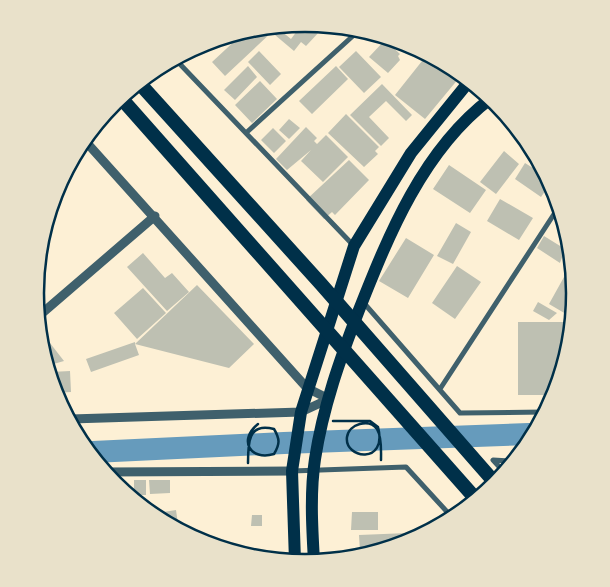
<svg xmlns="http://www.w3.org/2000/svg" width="610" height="587" font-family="Karla,sans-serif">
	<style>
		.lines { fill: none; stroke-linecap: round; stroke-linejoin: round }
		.river { stroke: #669bbc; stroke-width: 22 }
		.building { fill: #bec0b2 }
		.path { stroke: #003049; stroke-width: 2.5 }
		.minor { stroke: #3f606c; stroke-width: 5 }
		.tertiary { stroke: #3f606c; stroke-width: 9 }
		.trunk { stroke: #003049; stroke-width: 12 }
		.motorway { stroke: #003049; stroke-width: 14 }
		.rim { fill: none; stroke: #003049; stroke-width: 2.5 }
	</style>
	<rect width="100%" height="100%" fill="#fdf0d5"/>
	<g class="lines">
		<path class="river" d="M93,452L284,443L529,434"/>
	</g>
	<path class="building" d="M305,24L317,26L321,30L306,46L301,42L294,51L275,35L280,30L291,39L297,31L291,27Z
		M274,30L225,76L212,62L239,37Z
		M385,40L400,54L398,56L400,60L388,73L369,57Z
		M259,51L281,74L270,85L248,62Z
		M356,51L381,77L364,93L339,67Z
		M426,56L459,78L425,119L395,95Z
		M248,66L257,77L235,100L224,90Z
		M336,66L348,79L312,114L299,101Z
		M260,81L277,99L252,123L235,105Z
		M382,84L412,115L406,121L386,101L369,117L389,138L381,146L350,115Z
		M346,114L379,147L375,151L378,154L364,167L328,133Z
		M289,119L300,128L289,139L279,130Z
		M306,127L317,138L314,141L317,144L326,135L348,157L323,182L301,161L311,150L287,170L276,159Z
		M273,128L286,141L274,153L261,140Z
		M504,151L519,164L496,194L480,182Z
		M349,160L369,180L335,215L332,212L324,219L306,200Z
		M525,163L544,175L550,184L541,197L515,179Z
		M449,165L486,190L470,213L433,189Z
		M500,199L533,218L519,240L487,221Z
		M456,223L471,232L453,264L437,256Z
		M544,236L565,249L560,263L537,248Z
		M406,238L434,255L408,298L379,281Z
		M143,253L165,278L172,273L189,292L167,311L127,267Z
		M457,266L481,282L455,319L432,303Z
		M564,277L568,279L566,314L549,304Z
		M572,279L575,294L571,313H570Z
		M197,285L254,344L229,368L135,344L139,355L91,372L86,359L135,342V344Z
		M143,288L166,313L137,339L114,313Z
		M538,302L557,313L549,320L533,311Z
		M518,322H568L555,395H518Z
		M43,334L64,361L50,365Z
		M70,371L71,392L55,393L51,372Z
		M134,480H146V495H134Z
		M149,480H170V493L150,494Z
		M176,510L178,524L175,525L157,513Z
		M352,512H378V530H351Z
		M252,515H262V526H251Z
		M408,533V543L360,552L359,535Z"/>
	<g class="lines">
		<path class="path" d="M333,421H370L378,427C388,465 344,459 347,437C349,424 369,418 377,429C382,437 381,451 381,460
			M248,463C248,443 248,422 274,429C280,439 280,444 274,454C250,461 238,440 258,424"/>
		<path class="minor" d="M177,61L354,246
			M247,132L355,34
			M363,302L460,413L544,412
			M440,389L558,208
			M292,471L406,467L450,515
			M504,472L493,460L512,461"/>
		<path class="tertiary" d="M87,143L307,388L329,399
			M40,315L155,216
			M71,419L301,412L329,399
			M106,472L292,471"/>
		<path class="trunk" d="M295,561L292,471L301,412L354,246L411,153L467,84
			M314,561C312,527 310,492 315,459C323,407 340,359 359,310C389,234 423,150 490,99"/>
		<path class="motorway" d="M141,85L321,284L496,484
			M121,98L475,498"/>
	</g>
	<path d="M0 0H610V587H0ZM44 293a261 261 0 1 1 522 0a261 261 0 1 1-522 0Z" fill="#e9e1ca" fill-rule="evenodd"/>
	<path class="rim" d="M44 293a261 261 0 1 1 522 0a261 261 0 1 1-522 0Z"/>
</svg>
